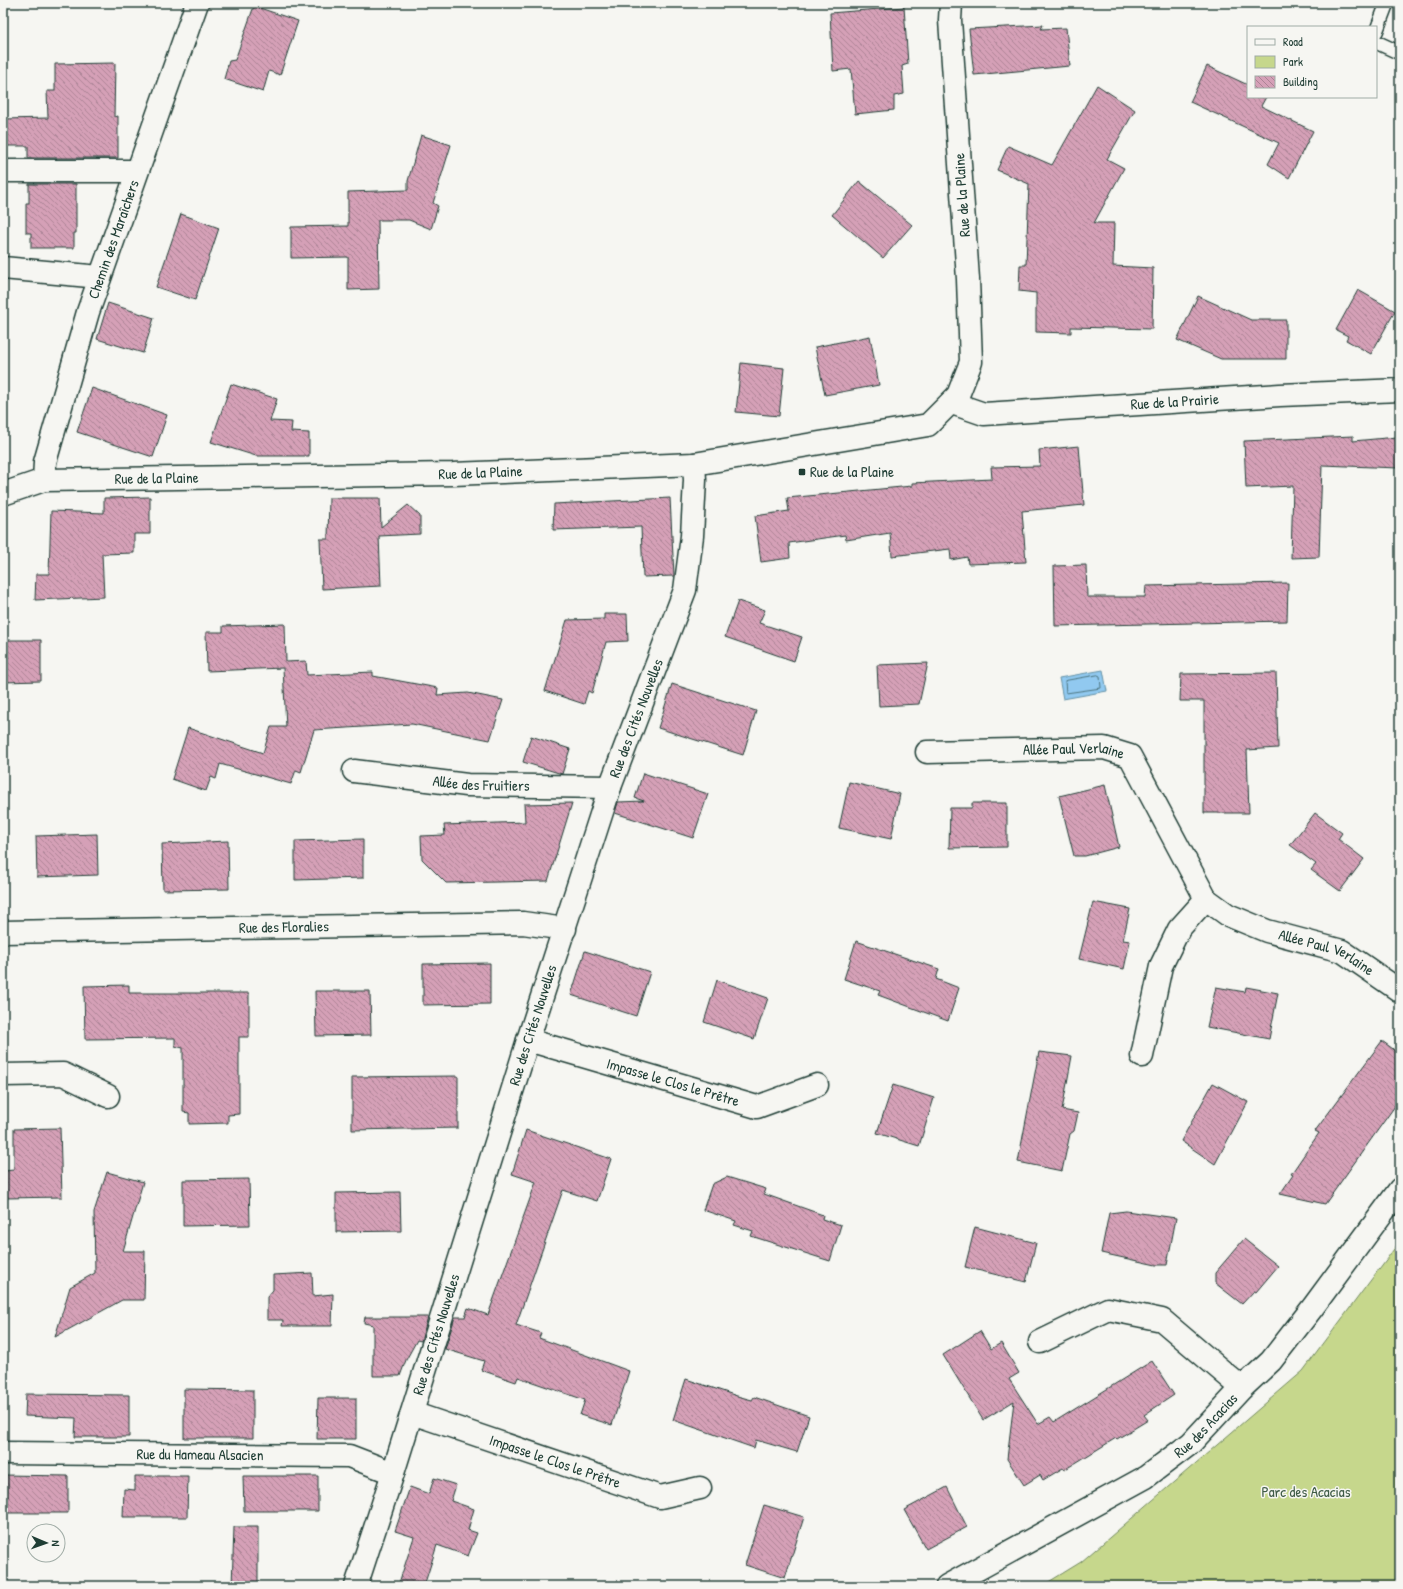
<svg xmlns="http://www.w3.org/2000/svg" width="1403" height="1589" font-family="'Patrick Hand',sans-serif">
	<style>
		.green { fill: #c6d78c; stroke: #728a60 }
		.water { fill: #91c9f0; stroke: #6391a5 }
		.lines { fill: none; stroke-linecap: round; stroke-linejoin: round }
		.shore { stroke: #4d757f; stroke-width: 1 }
		.building { fill: url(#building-back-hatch); stroke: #1f3d34 }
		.lane-casing { stroke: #1f3d34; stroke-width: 16 }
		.street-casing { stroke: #1f3d34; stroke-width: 25 }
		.lane { stroke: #f6f6f2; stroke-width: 13 }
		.street { stroke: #f6f6f2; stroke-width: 22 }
		.poi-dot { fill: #1f3d34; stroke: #f6f6f2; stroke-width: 1.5 }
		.labels { text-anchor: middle; stroke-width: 3; stroke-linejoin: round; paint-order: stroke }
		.street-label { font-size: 15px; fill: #1f3d34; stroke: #f6f6f2 }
		.poi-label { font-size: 15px; fill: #1f3d34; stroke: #f6f6f2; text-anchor: start }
		.park-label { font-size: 15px; fill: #405c46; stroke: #f6f6f2 }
	</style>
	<defs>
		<pattern id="building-back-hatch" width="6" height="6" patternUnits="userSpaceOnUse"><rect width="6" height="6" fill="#d5a0b7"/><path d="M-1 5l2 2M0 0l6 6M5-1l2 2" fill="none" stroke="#ac8496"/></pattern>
	</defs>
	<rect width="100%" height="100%" fill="#f6f6f2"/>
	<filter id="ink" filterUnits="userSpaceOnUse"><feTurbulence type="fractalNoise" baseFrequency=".025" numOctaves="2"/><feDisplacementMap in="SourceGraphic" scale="8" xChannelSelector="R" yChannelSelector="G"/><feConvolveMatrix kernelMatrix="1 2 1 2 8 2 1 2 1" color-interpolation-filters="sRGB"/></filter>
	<g filter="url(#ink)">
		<path class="green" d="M1400,1241V1586H1042L1081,1562L1303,1371Z"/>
		<path class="water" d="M1103,670L1107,691L1063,699L1059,678Z"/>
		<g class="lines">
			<path class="shore" d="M1098,675L1100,676L1101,688L1066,693L1065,681Z"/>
		</g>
		<path class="building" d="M254,6L298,21L280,75L269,71L263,92L224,79L229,61L235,60Z
			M904,7L908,64L902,66L904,94L894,96V110L855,114L851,69L833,71L830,13Z
			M1043,25L1041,29L1066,28L1070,66L974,75L969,29Z
			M115,63L114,117L118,116V158H28V146H3V119L48,118L47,91H55V64Z
			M1207,66L1248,85V97H1266L1261,106L1313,131L1289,178L1268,164L1279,143L1190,102Z
			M1097,85L1135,110L1107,159L1124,168L1094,223H1114L1113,266L1153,268L1152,329L1071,327V333L1036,332V293L1019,291L1020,265H1026L1029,184L997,170L1008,146L1052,165Z
			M421,135L451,145L433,203L438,206L431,229L409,220H378L379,289L348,290V257L291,258V227L348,226V192L408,190V181Z
			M859,181L912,225L883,258L832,215Z
			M29,184H76V233H74V248H31V233H26V203H29Z
			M181,214L219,228L195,300L156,287Z
			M1358,290L1395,311L1371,354L1346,340L1348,336L1336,330Z
			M1198,296L1251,320H1286V359H1221L1177,340Z
			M108,303L154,318L143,353L97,339Z
			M870,336L879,385L825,395L815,347Z
			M741,363L784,368L779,416L736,412Z
			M231,384L277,399L270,421L292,422L291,432L309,433V456H256L211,442Z
			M92,388L167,415L153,457L77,432Z
			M1353,436V441L1397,437L1398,468L1322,465L1319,557L1291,558L1293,486L1246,488L1244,441Z
			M1079,446L1084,505L1022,511L1026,562L968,564L967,557L951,560L950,549L892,556L890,533L846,540L845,535L789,543L790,558L761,562L755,516L789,511L787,498L912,486V483L992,479L991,467L1040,466L1039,450Z
			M150,497V534H134V553L102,554L104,597L35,600L36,574H49L51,511L104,513V498Z
			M329,498H380L381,527L408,505L420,516V534L379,536L381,586L322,589L320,539H328Z
			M670,498L674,576L643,577L641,527L553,530L554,504Z
			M1086,565L1087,597H1145L1146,586L1288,583L1287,621L1055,626L1054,566Z
			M738,601L765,610L759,623L802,637L794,661L725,637Z
			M604,614H627L628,641L606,642L592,693L588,691L584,704L545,691L567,620L604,619Z
			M285,624L286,662L306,661L307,675L373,672V676L438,688L437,695L468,693L503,700L490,740L412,724L314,730L301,772L296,770L291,784L220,764L216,779L211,777L206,791L172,779L188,728L263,753L271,727H286L283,668L207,671L206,632H223V626Z
			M3,640H41V681L3,682Z
			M928,663L919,704L879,706L877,665Z
			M1276,673L1278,748L1247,750L1249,813H1204V701H1180L1181,674Z
			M672,684L756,711L743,755L658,728Z
			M531,736L570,749L562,774L523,762Z
			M643,773L708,794L693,838L615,813L618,802L644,801L635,798Z
			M849,782L900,794L891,839L839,828Z
			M1105,785L1119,847L1085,856H1074L1059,796Z
			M572,803L548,881L446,883L422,859L421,836L445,835L444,825L525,822L524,804Z
			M972,803H1007V847L949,848L950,808H972Z
			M1315,813L1342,833L1338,839L1364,859L1340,891L1311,870L1316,864L1290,845Z
			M97,834L98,875L37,877L36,836Z
			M363,839V878L295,880V841Z
			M228,841L229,889L163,890L162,844Z
			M1093,902L1130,909L1123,940L1130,941L1124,969L1079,959Z
			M856,941L939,969L936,979L959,988L948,1021L878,995L880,991L844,979Z
			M585,951L650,972L636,1016L571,995Z
			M490,963V1004L423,1005V964Z
			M717,980L768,998L754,1039L704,1022Z
			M129,985V993H249V1037H239V1114L228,1115V1123L189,1124V1113L183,1112V1048L175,1046V1038L85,1039L84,986Z
			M1216,987L1245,992L1246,987L1278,993L1269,1039L1207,1027Z
			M315,991H370L371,1035L316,1036Z
			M1382,1041L1400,1054V1099L1325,1204L1280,1194L1293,1175L1291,1174L1319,1133L1315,1131Z
			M1039,1052L1072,1056L1062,1110L1078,1113L1074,1131L1070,1134L1062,1171L1018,1162Z
			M458,1076V1128L352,1130V1077Z
			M1213,1083L1248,1102L1215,1164L1181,1141Z
			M893,1085L934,1098L919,1146L877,1133Z
			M60,1128L62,1197L5,1198L4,1171L14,1170V1129Z
			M526,1130L611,1159L597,1201L563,1190L516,1325L541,1333L539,1338L629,1371L612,1425L580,1415L585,1400L518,1377L516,1382L481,1370L484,1361L445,1349L455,1317H465L468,1308L488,1315L536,1182L512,1174Z
			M107,1172L143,1182L123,1251H145L144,1300H122L55,1337L70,1287L95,1273L94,1212Z
			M727,1177L766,1189L764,1194L823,1215L822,1219L841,1225L830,1261L751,1236L753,1231L734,1225L736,1221L703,1210L712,1184Z
			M249,1179L250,1225L183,1226V1180Z
			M400,1192L401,1231L336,1232V1193Z
			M1126,1211L1176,1218L1167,1265H1156L1101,1253L1109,1213Z
			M975,1227L1036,1243L1026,1282L965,1267Z
			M1244,1239L1278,1266L1256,1292L1254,1291L1242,1304L1215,1283V1273Z
			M312,1273L313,1296L333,1294L332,1326H282L283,1320H267V1297L273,1290V1275Z
			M365,1317H428L421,1341L417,1340L406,1360L400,1376H373V1325L364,1323Z
			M980,1331L991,1349L1001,1343L1019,1373L1009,1379L1038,1424L1050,1417L1054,1422L1152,1361L1174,1395L1144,1415L1148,1420L1117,1439L1116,1438L1064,1470L1063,1468L1043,1480L1040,1475L1024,1485L1007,1459L1014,1401L983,1420L943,1355Z
			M686,1379L737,1396L752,1400L754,1397L809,1416L797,1452L756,1440L754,1448L673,1420Z
			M184,1389L253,1390V1438H184Z
			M26,1394L129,1395V1437H75L76,1418L25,1416Z
			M318,1398H356V1439H317Z
			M3,1475L68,1476V1513H3Z
			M135,1476H188L187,1517H123L124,1489L135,1490Z
			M243,1476H318V1511H244Z
			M434,1478L456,1485L451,1501L474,1509L468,1530L477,1533L468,1556L437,1545L424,1586H398L414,1537L395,1531L410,1487L429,1494Z
			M947,1487L967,1527L926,1549L904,1510Z
			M764,1505L804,1517L785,1578L745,1565Z
			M234,1527H258V1586H232Z"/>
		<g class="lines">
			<defs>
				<path id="lane" d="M1376,32L1387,3
					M1376,42L1400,53"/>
				<g id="street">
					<path d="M3,171H137"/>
					<path d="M3,268L100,277"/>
					<path id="s1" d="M952,403L984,414L1280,395L1400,390"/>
					<path id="s2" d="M44,480L45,462L88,312L197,3"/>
					<path id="s3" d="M3,494L44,480L453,474L694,464L928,425L958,395L971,362L968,279L950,20L951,3"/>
					<path id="s4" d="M927,752L1104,748L1130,756L1206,899L1228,915L1267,931L1342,951L1400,991"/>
					<path id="s5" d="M354,771L467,785L610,787"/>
					<path id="s6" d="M3,932L523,923L565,929"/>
					<path id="s7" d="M528,1040L757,1107L817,1085"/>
					<path d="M1142,1056L1161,966L1179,929L1206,899"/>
					<path d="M3,1075L63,1074L108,1096"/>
					<path d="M1040,1342L1108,1309L1162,1320L1242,1388"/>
					<path id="s8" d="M412,1413L660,1497L700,1488"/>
					<path id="s9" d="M3,1453L349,1456L393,1473"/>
					<path id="s10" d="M356,1586L393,1473L528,1040L610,787L685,590L692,536L695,480L694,464"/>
					<path id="s11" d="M947,1586L1146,1477L1191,1443L1242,1388L1271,1361L1313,1307L1400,1189"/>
				</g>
			</defs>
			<use href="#lane" class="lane-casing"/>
			<use href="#street" class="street-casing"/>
			<use href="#lane" class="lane"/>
			<use href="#street" class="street"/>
		</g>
	</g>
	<rect class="poi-dot" x="798" y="468" width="8" height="8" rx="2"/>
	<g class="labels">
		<g class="street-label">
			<text transform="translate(962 195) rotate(-94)" y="5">Rue de la Plaine</text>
			<text dy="5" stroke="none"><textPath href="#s2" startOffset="251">Chemin des Maraîchers</textPath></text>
			<text dy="5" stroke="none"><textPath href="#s1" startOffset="225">Rue de la Prairie</textPath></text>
			<text dy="5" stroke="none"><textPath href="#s3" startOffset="480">Rue de la Plaine</textPath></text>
			<text dy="5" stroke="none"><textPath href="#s3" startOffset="156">Rue de la Plaine</textPath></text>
			<text dy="5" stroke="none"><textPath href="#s10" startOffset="912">Rue des Cités Nouvelles</textPath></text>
			<text dy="5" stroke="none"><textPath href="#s4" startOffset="147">Allée Paul Verlaine</textPath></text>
			<text dy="5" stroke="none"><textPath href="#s5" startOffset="128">Allée des Fruitiers</textPath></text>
			<text dy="5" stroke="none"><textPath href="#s6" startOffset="281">Rue des Floralies</textPath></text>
			<text dy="5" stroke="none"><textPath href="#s4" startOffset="499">Allée Paul Verlaine</textPath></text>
			<text dy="5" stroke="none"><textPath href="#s10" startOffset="588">Rue des Cités Nouvelles</textPath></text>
			<text dy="5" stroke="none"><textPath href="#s7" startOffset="151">Impasse le Clos le Prêtre</textPath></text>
			<text dy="5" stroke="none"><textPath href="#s10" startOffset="264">Rue des Cités Nouvelles</textPath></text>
			<text dy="5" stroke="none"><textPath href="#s11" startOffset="306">Rue des Acacias</textPath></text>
			<text dy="5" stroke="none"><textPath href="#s9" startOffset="197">Rue du Hameau Alsacien</textPath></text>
			<text dy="5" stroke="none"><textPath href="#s8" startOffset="151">Impasse le Clos le Prêtre</textPath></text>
		</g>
		<g class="poi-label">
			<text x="810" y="477">Rue de la Plaine</text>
		</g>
		<g class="park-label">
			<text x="1306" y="1497">Parc des Acacias</text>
		</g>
	</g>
	<rect width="1403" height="1589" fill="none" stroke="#f6f6f2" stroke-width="16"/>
	<rect x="8" y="8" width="1387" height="1573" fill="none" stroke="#1f3d34" stroke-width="1.5" filter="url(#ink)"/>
	<rect x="1247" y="26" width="130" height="72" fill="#f6f6f2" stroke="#a0aca6"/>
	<rect x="1255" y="39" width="20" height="6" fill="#f6f6f2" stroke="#a0aca6"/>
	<text x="1283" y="46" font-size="12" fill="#1f3d34">Road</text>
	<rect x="1255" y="56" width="20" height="12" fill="#c6d78c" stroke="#a0aca6"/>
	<text x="1283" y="66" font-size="12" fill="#1f3d34">Park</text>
	<rect x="1255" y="76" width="20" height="12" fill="url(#building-back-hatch)" stroke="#a0aca6"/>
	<text x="1283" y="86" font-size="12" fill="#1f3d34">Building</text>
	<g transform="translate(46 1543) rotate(92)"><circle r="19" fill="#f6f6f2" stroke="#a0aca6"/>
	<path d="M0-3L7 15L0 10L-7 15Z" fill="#1f3d34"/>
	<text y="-6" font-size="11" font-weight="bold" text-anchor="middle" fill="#1f3d34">N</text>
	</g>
</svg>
